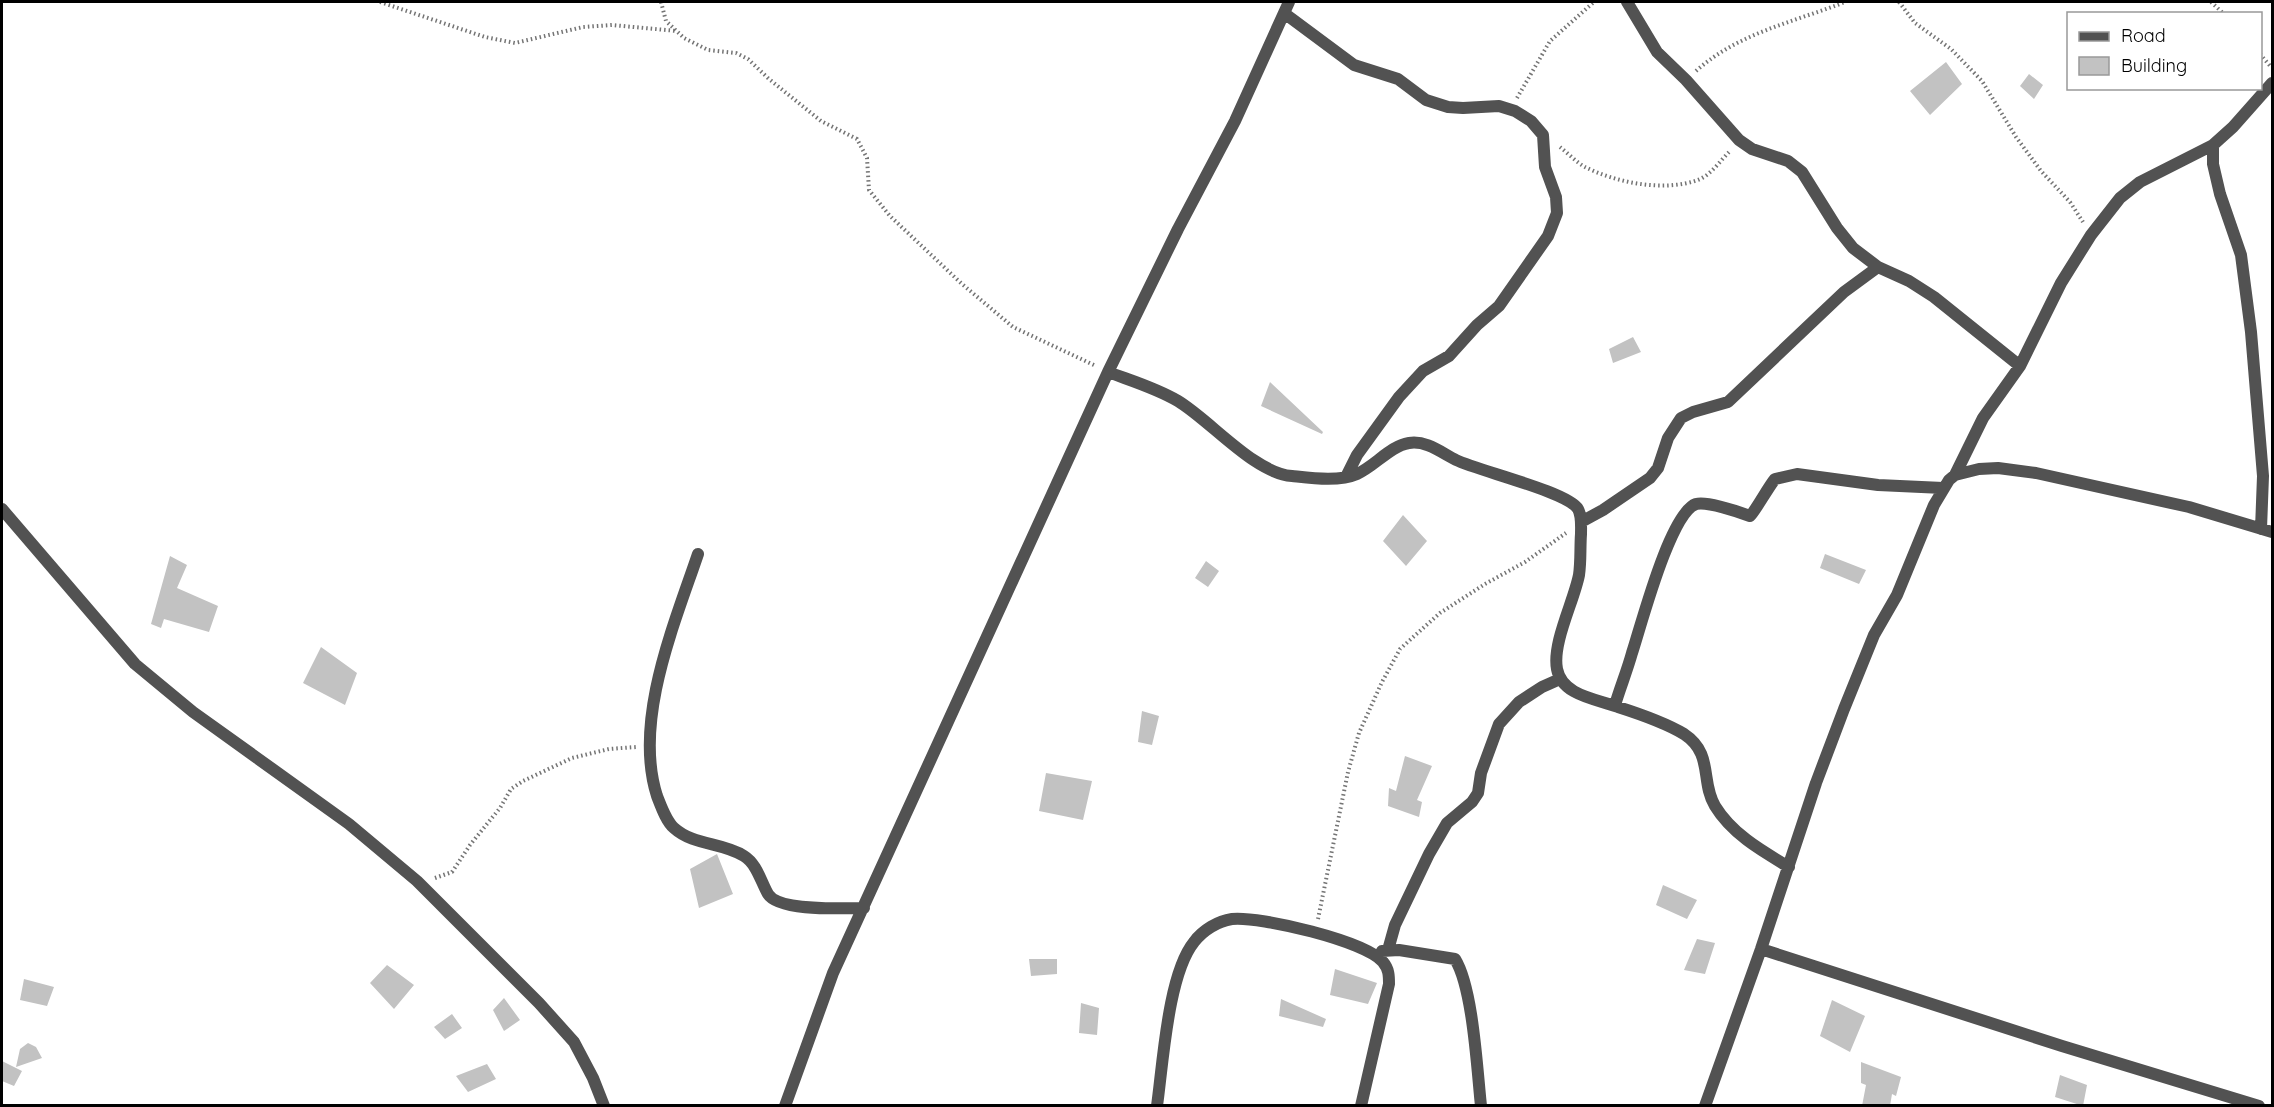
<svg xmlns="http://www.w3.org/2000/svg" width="2274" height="1107" font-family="Quicksand,sans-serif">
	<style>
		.building { fill: #c2c2c2 }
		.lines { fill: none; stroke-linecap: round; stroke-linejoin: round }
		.path { stroke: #747474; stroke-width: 4; stroke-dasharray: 1.5 3; stroke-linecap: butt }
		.minor { stroke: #525252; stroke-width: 12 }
		.tertiary { stroke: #525252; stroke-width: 12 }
	</style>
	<rect width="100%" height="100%" fill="#fff"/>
	<path class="building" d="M1946,62L1962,84L1930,115L1910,91Z
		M2029,74L2043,85L2034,99L2020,86Z
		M1633,337L1641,352L1613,363L1609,349Z
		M1270,382L1323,432L1322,434L1261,406Z
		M1403,515L1427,541L1406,566L1383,541Z
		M1825,554L1866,570L1859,584L1820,568Z
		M170,556L187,565L177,588L218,606L209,632L164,619L161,628L151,624Z
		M1206,561L1219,571L1208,587L1195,578Z
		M321,647L357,673L345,705L303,683Z
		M1142,711L1159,716L1152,745L1138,742Z
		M1405,756L1432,766L1417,800L1422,802L1419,817L1388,806L1389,788L1396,791Z
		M1046,773L1092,781L1083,820L1039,811Z
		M717,854L733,894L699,908L690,869Z
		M1663,885L1697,900L1687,919L1656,905Z
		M1697,939L1715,943L1705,974L1684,970Z
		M1029,959H1057V974L1031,976Z
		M387,965L414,985L394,1009L370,983Z
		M1335,969L1377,983L1368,1004L1330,995Z
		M24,979L54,987L47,1006L20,1000Z
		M504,998L520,1020L504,1031L493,1010Z
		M1281,999L1326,1019L1323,1027L1279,1016Z
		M1832,1000L1865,1016L1850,1052L1820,1036Z
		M1081,1003L1099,1008L1097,1035L1079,1033Z
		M452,1014L462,1028L445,1039L434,1027Z
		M28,1043L36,1047L42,1058L16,1067L20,1049Z
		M2,1061L22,1071L14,1086L2,1081Z
		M1861,1062L1901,1077L1896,1096L1892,1094L1890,1106H1862L1866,1085L1861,1083Z
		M487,1064L496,1079L468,1092L456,1076Z
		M2060,1075L2087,1085L2083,1106L2055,1097Z"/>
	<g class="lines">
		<path class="path" d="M380,2L485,37L515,43L583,27L612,25L677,31
			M661,2L666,21L684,38L708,50L736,53L748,59L769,79L821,121L857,139L867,158L869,190L890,216L962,284L1013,327L1096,366
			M1899,2L1915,23L1951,49L1982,81L2016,137L2041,171L2070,202L2083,222
			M2211,2L2224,14
			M2260,54L2271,67
			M1696,71C1738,33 1794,22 1845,2
			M1517,98L1550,41L1594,2
			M1560,147C1568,153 1576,162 1585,167C1617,183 1664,192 1698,180C1711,175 1720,161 1729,152
			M435,878L452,872L470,845L500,808L511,789L523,781L572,758L609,749L636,747
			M1318,919L1348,772L1359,733L1382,682L1400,649L1440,613L1485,584L1525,562L1566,533"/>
		<path class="minor" d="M1627,2L1657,52L1686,80L1739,140L1752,149L1788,161L1802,172L1837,228L1853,248L1878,267L1909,281L1934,297L2020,366
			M1284,13L1354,65L1398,79L1426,100L1448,107L1463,108L1499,106L1515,111L1531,121L1543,135L1545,167L1556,197L1557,213L1548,236L1499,306L1477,325L1449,356L1423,371L1399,397L1357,455L1346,477
			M1108,372C1132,381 1156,388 1178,401C1211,421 1254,473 1292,476C1311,478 1339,482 1357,474C1375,466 1390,446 1409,443C1426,440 1442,453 1456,460C1479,471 1568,492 1578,509C1582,516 1581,527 1581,534C1580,548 1581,562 1579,575C1574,601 1552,643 1557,669C1562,696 1597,699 1618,707C1640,714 1664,722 1684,734C1714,754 1700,781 1715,806C1732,834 1762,851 1789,867
			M1955,475L1983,418L2020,366L2061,283L2091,235L2120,198L2140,182L2213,145
			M1581,522L1603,510L1650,478L1658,468L1668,438L1681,418L1693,412L1728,402L1844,292L1878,267
			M2261,529L2263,476L2251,332L2241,255L2220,194L2213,164V145L2233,127L2272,83
			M698,554C674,625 633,721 657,796C661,806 666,821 674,828C694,846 722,842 744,856C757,864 761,882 768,894C779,912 845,908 864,908
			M1615,705C1620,688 1627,671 1632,653C1641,626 1670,513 1696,504C1707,501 1739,512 1750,516C1754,513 1769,486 1775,479L1797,474L1878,485L1943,488
			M1761,949L2062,1046L2259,1106
			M1388,950L1395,925L1429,854L1447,823L1472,802L1478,793L1481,773L1499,724L1519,702L1542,687L1560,679
			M1382,951L1399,950L1455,959C1473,988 1477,1069 1481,1106
			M785,1106L833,973L1108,372L1178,229L1235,121L1289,2
			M1157,1106C1163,1063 1168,974 1194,942C1203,930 1218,921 1232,919C1260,916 1366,941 1383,962C1389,969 1389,976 1389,984L1361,1106
			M1705,1106L1761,949L1816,783L1844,709L1874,635L1897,595L1934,505L1949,480L1955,475L1979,469L1998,468L2036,473L2189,507L2272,532"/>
		<path class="tertiary" d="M2,509L135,664L193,712L349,824L417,881L539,1003L574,1042L593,1078L604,1106"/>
	</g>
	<rect width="2274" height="1107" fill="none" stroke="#000000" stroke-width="6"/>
	<rect x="2067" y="12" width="195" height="78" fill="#ffffff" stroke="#999999" stroke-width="1.5"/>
	<rect x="2079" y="32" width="30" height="9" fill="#525252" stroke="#999999" stroke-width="1.5"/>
	<text x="2121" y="42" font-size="18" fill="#000000">Road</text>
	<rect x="2079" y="57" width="30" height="18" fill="#c2c2c2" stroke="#999999" stroke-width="1.5"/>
	<text x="2121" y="72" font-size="18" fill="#000000">Building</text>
</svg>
